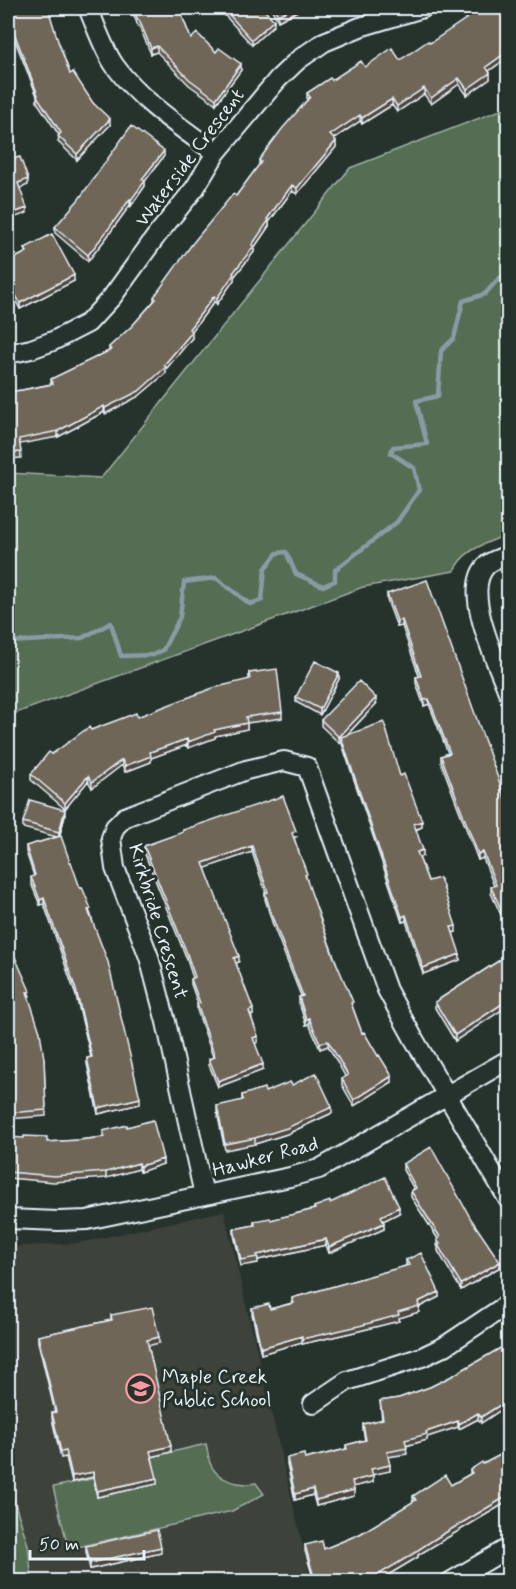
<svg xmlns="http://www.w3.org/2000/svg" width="516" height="1589" font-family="Mynerve,sans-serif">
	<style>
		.built { fill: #3c423a }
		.green { fill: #546d53; stroke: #9eafa6; stroke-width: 1.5 }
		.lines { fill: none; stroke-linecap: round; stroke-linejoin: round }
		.stream { stroke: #899ca6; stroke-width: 4.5 }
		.minor-casing { stroke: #e8f1f8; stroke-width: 22 }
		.minor { stroke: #26332d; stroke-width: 18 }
		.wall { fill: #60584d; stroke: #e8f1f8; stroke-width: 1.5 }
		.shaded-wall { fill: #4e473e; stroke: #e8f1f8; stroke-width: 1.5 }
		.building { fill: #706659; stroke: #e8f1f8; stroke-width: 1.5 }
		.labels { text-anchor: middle; stroke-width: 6; stroke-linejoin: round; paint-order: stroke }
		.street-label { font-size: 20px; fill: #e8f1f8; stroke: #26332d }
		.poi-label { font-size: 20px; fill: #e8f1f8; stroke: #26332d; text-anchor: start }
	</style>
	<rect width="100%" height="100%" fill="#26332d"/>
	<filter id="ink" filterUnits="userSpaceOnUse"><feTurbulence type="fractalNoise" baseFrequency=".0167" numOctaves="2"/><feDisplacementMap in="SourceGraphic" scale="12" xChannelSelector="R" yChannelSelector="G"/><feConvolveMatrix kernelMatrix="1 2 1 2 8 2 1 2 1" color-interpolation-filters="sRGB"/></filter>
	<g filter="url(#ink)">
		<path class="built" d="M224,1211L311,1581L8,1582V1247L79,1243Z"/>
		<path class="green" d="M508,107V534C488,543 463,549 454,571L363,587L8,716V473L101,478L350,168Z
			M206,1444C208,1450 208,1457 210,1463C217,1481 239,1486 256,1483L264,1494L232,1511L78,1547L67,1543L53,1487L106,1476L104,1468Z
			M8,1481L28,1545L32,1581H8Z"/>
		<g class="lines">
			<path class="stream" d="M8,642L82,638L111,623L121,656L153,655L163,650L180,617L184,582L216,578L250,604L262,600L265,569L277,553L286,552L296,574L323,586L335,581V570L397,522L419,490L414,468L391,453L393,447L427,444L416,401L438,396L441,351L454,338L463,301L485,294L499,278H508"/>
			<defs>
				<path id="minor" d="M88,8C96,26 103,49 115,66C140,101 182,128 216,153
					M8,354L31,349L53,341L88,323L112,297L157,235L195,188L216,153L278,79L298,60L324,42L360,27L423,8
					M508,555C502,558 492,560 487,565C460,590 498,664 508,692
					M204,1195L166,1022L149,957L115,868L111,838L115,827L125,817L246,770L284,761L307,767L387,990L415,1041L508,1199
					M8,1219L58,1221L87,1220L290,1177L319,1169L508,1060
					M313,1404L347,1381L422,1357L445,1346L508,1304
					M450,1582L508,1548"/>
			</defs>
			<use href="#minor" class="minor-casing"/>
			<use href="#minor" class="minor"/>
		</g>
		<path class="wall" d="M8,8L58,41L70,74L110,125L77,160L58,142L59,135L37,102V96L10,28H8Z
			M131,8H179L191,39L216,52L241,70L216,104L189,85L157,52L151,54L139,26H138Z
			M218,8H262L274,25L252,45Z
			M271,8H303L278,21Z
			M508,8V57L489,71L490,79L467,95L459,84L431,104L424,94L397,112L392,105L362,124L360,121L334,139L336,147L297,194L292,191L269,222V226L254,248V252L234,277V280L217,304L214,302L191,332L192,338L166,369V373L139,396L105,414L104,412L58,437L20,444L21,458L8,459V392L22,390L51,384V379L109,351V347L132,326L154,301V297L236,196L259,165V160L307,100V93L332,80L365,67L400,60L430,43Z
			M164,156L145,181V186L131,206L130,205L107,237L88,261L55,233V227Z
			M25,248L74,281L20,309L8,286V262L25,253Z
			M387,594L508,806L501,915L491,893V887L494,886L483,858L478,860L441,762V756L448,753L429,704L424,706L416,683V677L419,676L402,626L397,627L387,600Z
			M249,673L282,712V718L247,723V729L215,736V738L188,748L187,745L151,758V762L125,772L122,765L92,788L88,781L65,809L31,780V774L52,754L91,730L137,717L249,680Z
			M339,679L320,715L296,702V697Z
			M376,704L347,735L400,776L422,827L416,830L423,856L419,857L428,881L456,932L453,933L460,960L423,974L406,921L402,922L341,741L339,743L321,726V720Z
			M65,816L59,837L91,915L140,1104L98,1114L87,1064V1058L91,1057L76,996L44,904L40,905L31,883V877L34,876L26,852V846L57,837L23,828V822Z
			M183,830L296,837L294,838L307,880H306L362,1033L392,1082L354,1106L342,1085V1079L345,1076L328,1046L320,1049L309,1024L306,1025L299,1003V997L301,996L273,925L265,899V893H266L252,852L205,868L239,962L236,963L253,1015L251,1016L258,1042L255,1043L263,1070L218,1087L209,1065V1059L213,1057L197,1010V1004H198L191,984V979L193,978L186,957L144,852V846L183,833Z
			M8,929L11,945L10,946L30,996L28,997L44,1059L46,1116L8,1119Z
			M508,951L455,1041L435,1008V1002L502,959V957Z
			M292,1085L332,1113L287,1134L255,1144L225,1150L217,1112V1106L242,1101V1095L265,1092Z
			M127,1127L163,1164L140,1172L139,1169L106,1178L54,1182L8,1178V1137L47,1142L79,1140L103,1137V1131Z
			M403,1164L500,1267L461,1290L438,1251V1247L437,1245V1240L438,1239L411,1197V1191L414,1189L403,1170Z
			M330,1203L399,1213L383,1221L384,1229L329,1253L326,1245L258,1260V1263L241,1266L234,1235V1229L254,1225V1221L271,1220L314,1209V1207Z
			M406,1260L439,1297L419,1307V1312L399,1318V1321L359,1331L302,1344V1342L261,1354L252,1314V1308L270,1309L292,1303V1298L406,1266Z
			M111,1315L159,1343L148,1345L171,1452L152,1457L157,1484L97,1497L93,1477L72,1482L66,1457L61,1458L52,1419V1413L55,1412L38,1342V1336L111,1320Z
			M508,1333V1405L481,1423L478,1419L459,1429L458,1427L427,1437V1440L406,1446L407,1454L388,1457L390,1471L372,1474L373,1482L353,1487L354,1496L316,1506L313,1495L295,1500L287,1464V1458L305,1459L346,1449V1445L365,1440L363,1430V1424L382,1420L380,1401L399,1398L430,1387L452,1376L504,1346L502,1343V1337Z
			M508,1451V1503L507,1502L438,1543L418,1555V1557L378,1581H314L305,1551V1545L324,1549L360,1534L413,1502V1496L451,1485L470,1474V1470L483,1464Z
			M86,1546L161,1553L90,1569L86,1552Z"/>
		<path class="shaded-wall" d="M292,8H303L278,21V15Z
			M274,20V25L252,45V40Z
			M10,22V28H8V23Z
			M157,46V52L151,54V48Z
			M508,51V57L486,73V67Z
			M241,64V70L216,104V99Z
			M490,73V79L467,95V89Z
			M459,78V84L431,104V98Z
			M424,88V94L397,112V106Z
			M392,99V105L362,124V118Z
			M360,115V121L330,141V135Z
			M110,119V125L77,160V154Z
			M336,141V147L297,194V188Z
			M164,151V156L145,181V186L131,206V200L142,179Z
			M28,179V185L18,189V183Z
			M292,185V191L269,222V226L254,248V252L234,277V280L217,304V298L233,273L252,245L267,219Z
			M130,199V205L107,237L88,261V255Z
			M27,208V213L8,220V215Z
			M74,275V281L20,309V303Z
			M214,296V302L189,335V329Z
			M192,332V338L166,369V373L139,396L105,414V408L164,365Z
			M104,406V412L58,437V431Z
			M402,620V626L397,627V621Z
			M339,673V679L320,715V709Z
			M376,698V704L342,740L341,737V741L339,743V737Z
			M429,699V704L424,706V700Z
			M247,723V729L215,736V738L188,748V742L214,730Z
			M187,739V745L151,758V762L125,772V766L150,752Z
			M122,760V765L92,788V782Z
			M88,776V781L65,809V803Z
			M65,810V816L59,838V832Z
			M422,821V827L414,830V824Z
			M252,846V852L203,869V863Z
			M423,850V856L417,858V852Z
			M483,852V858L478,860V854Z
			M44,898V904L40,905V900Z
			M508,906V911L501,915V909Z
			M406,915V921L402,922V917Z
			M456,926V932L451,933V927Z
			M460,954V960L423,974V968Z
			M239,956V962L234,964V958Z
			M508,1000V1006L455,1041V1035Z
			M253,1009V1015L249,1017V1011Z
			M309,1018V1024L306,1025V1019Z
			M258,1036V1042L253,1044V1038Z
			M328,1041V1046L320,1049V1043Z
			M263,1064V1070L218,1087V1081Z
			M392,1076V1082L354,1106V1100Z
			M140,1098V1104L98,1114V1108Z
			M332,1107V1113L287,1134L255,1144V1138Z
			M163,1159V1164L140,1172V1166Z
			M139,1163V1169L106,1178V1172Z
			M399,1207V1213L381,1222V1216Z
			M384,1223V1229L329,1253V1247Z
			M326,1239V1245L258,1260L257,1255Z
			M500,1262V1267L461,1290V1284Z
			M439,1292V1297L419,1307V1312L399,1318V1321L359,1331L302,1344V1339L398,1312L418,1302Z
			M302,1336V1342L261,1354V1348Z
			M159,1337V1343L147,1346V1340Z
			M508,1400V1405L481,1423V1417Z
			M478,1413V1419L459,1429V1424Z
			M458,1421V1427L427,1437V1440L405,1446V1440L426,1432Z
			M171,1446V1452L150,1457V1451Z
			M390,1465V1471L371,1475V1469Z
			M93,1472V1477L72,1482V1476Z
			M373,1476V1482L352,1487V1481Z
			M157,1478V1484L97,1497V1491Z
			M313,1489V1495L295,1500V1494Z
			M354,1490V1496L316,1506V1500Z
			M507,1496V1502L418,1555V1557L378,1581H364Z
			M161,1547V1553L90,1569V1563Z"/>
		<path class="building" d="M8,8H48L58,41L70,74L73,72L93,103L110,119L77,154L58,136L61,133L37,96L38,95L10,22L8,23Z
			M133,8H179L191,39L197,33L216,52L219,48L241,64L216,99L189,79L157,46L151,48L139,20H138Z
			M223,8H262L274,20L252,40Z
			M274,8H292L278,15Z
			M482,8H508V51L486,67L490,73L467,89L459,78L431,98L424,88L397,106L392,99L362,118L360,115L330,135L336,141L297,188L292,185L267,219L269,220L252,245L254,246L233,273L234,274L217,298L214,296L189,329L192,332L164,365L166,367L139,391L105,408L104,406L58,431L19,439L21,452L8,453V392L22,390L53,384L51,379L111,350L109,347L132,326L156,299L154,297L192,244L233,194L236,196L261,162L259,160L282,129L310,97L307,93L330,78L332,80L361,61L365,67L392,48L400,60L428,41L430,43Z
			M131,126L164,151L142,179L145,181L131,200L130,199L107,231L88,255L55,227L79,199Z
			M8,145L12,159L20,157L28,179L18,183L27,208L8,215Z
			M52,234L74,275L20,303L8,280V262L27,252L25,248Z
			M427,580L508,806V906L501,909L491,887L496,885L483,852L478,854L441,756L450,753L429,699L424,700L416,677L421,676L402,620L397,621L387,594Z
			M315,661L339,673L320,709L296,697Z
			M277,669L282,712L246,717L247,723L214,730L215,732L188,742L187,739L150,752L151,756L125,766L122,760L92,782L88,776L65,803L31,774L49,752L52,754L89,727L91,730L136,713L137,717L213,688L250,679L249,673Z
			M359,681L376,698L339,737L321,720Z
			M384,722L400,776L404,774L422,821L414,824L423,850L417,852L428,881L440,878L456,926L451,927L460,954L423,968L406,915L402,917L341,737Z
			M283,796L296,831L292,833L307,874L305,875L333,955L353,1002L351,1003L362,1033L364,1032L378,1056L379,1055L392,1076L354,1100L342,1079L348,1075L328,1041L320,1043L309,1018L306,1019L299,997L303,996L273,919L265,893L268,892L252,846L203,863L239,956L234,958L253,1009L249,1011L258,1036L253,1038L263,1064L218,1081L209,1059L215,1057L197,1004L200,1003L191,979L195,977L186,951L144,846L183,832V830Z
			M30,800L65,810L59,832L23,822Z
			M61,836L70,862H71L80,888L82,887L91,909L88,910L108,962L140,1098L98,1108L87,1058L92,1057L76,990L44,898L40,900L31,877L35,875L26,846Z
			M8,929L11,939L8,941L30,991L27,992L40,1032L44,1059L46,1110L8,1113Z
			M508,951V1000L455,1035L435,1002L503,958L502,957Z
			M316,1073L332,1107L287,1128L255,1138L225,1144L217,1106L243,1100L242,1095L264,1088L265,1092L290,1082L292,1085Z
			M153,1120L163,1159L140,1166L139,1163L106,1172L54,1176L8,1172V1137L24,1138V1136L47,1137V1142L79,1140L105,1137L103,1131L127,1125V1127Z
			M431,1147L471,1219L500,1262L461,1284L438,1245L440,1244L437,1240L440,1237L411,1191L416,1188L403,1164Z
			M385,1177L399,1207L381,1216L384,1223L329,1247L326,1239L257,1255L258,1257L241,1260L234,1229L255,1225L254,1221L270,1218L271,1220L315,1209L314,1207L330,1201V1203Z
			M421,1253L439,1292L418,1302L419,1306L398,1312L399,1315L359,1326L302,1339V1336L261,1348L252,1308L269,1304L270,1309L294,1303L292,1298L409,1265L406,1260Z
			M152,1307L159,1337L147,1340L171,1446L150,1451L157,1478L97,1491L93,1472L72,1476L66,1451L61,1452L52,1413L56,1412L38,1336L112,1320L111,1315Z
			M508,1333V1400L481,1417L478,1413L459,1424L458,1421L426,1432L427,1434L405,1440L407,1448L387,1452L390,1465L371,1469L373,1476L352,1481L354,1490L316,1500L313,1489L295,1494L287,1458L304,1454L305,1459L347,1449L346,1445L366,1440L363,1424L383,1419L380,1401L399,1398L430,1387L452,1376L506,1345L502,1337Z
			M508,1451V1497L507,1496L438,1537L418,1550V1551L378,1575L364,1581H315L305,1545L322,1541L324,1549L360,1534L416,1500L413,1496L445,1475L451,1485L472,1473L470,1470L482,1462L483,1464Z
			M157,1530L161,1547L90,1563L86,1546Z"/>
	</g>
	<defs>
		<symbol id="school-ring" viewBox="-11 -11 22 22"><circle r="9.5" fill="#26332d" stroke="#ff9aa2" stroke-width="1.5"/><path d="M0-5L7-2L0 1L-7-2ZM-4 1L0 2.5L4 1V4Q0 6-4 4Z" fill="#ff9aa2"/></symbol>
	</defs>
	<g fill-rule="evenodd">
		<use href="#school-ring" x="124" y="1372" width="33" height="33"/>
	</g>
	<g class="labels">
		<g class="street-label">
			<text transform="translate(189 157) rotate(-53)" y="7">Waterside Crescent</text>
			<text transform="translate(159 921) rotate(73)" y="7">Kirkbride Crescent</text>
			<text transform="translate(265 1156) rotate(-15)" y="7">Hawker Road</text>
		</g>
		<g class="poi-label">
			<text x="162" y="1383">Maple Creek<tspan x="162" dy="23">Public School</tspan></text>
		</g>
	</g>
	<rect width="516" height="1589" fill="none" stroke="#26332d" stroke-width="30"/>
	<rect x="15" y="15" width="486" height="1559" fill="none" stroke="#e8f1f8" stroke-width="2" filter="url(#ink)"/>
	<path d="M30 1550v9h114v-9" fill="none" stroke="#e8f1f8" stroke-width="3"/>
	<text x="39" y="1550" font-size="18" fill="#e8f1f8" stroke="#26332d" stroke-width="4.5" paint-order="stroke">50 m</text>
</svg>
